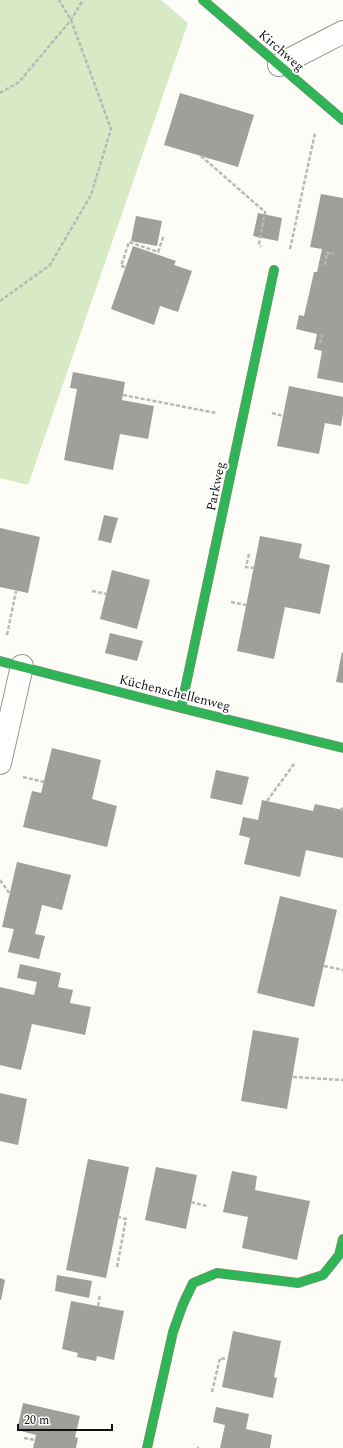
<svg xmlns="http://www.w3.org/2000/svg" width="343" height="1448" font-family="Spectral,serif">
	<style>
		.forest { fill: #d8eac5 }
		.building { fill: #a19f9c }
		.lines { fill: none; stroke-linecap: round; stroke-linejoin: round }
		.street-casing { stroke: #979795; stroke-width: 24 }
		.fast-casing { stroke: #8e8d8b; stroke-width: 10 }
		.path { stroke: #b9b9b8; stroke-width: 2.5; stroke-dasharray: 4 2; stroke-linecap: butt }
		.street { stroke: #fffffe; stroke-width: 22 }
		.fast { stroke: #30b455; stroke-width: 9 }
		.labels { text-anchor: middle; stroke-width: 4; stroke-linejoin: round; paint-order: stroke }
		.street-label { font-size: 13px; fill: #111; stroke: #fff }
	</style>
	<rect width="100%" height="100%" fill="#fdfcf7"/>
	<path class="forest" d="M0,0H161L188,23L28,485L0,478Z"/>
	<path class="building" d="M180,93L254,115L238,167L164,145Z
		M321,194L343,198V383L317,378L322,351L314,349L317,334L296,329L299,315L304,316L314,272H317L322,249L310,247Z
		M258,213L282,218L278,241L253,236Z
		M136,216L162,221L157,246L131,241Z
		M133,246L176,261L174,265L192,271L178,312L160,306L154,325L111,309Z
		M73,372L125,382L122,400L154,406L148,439L120,434L113,470L64,460L77,389L70,388Z
		M289,386L343,397V414L341,426L325,423L319,454L277,446Z
		M104,515L118,518L111,543L98,540Z
		M0,528L40,537L28,593L0,587Z
		M260,536L302,544L299,558L330,565L320,614L285,607L274,659L237,651Z
		M112,570L150,580L137,629L100,619Z
		M110,633L143,641L137,661L105,653Z
		M342,652L343,653V683L336,682Z
		M52,748L101,760L92,799L117,806L107,847L23,827L32,791L41,793Z
		M216,770L249,777L242,805L210,798Z
		M262,800L313,811L315,804L343,810V858L306,850L300,877L244,864L250,838L239,835L243,817L258,820Z
		M17,862L71,875L62,910L42,905L35,934L45,936L39,959L8,952L14,929L2,927Z
		M280,896L337,910L314,1007L257,993Z
		M20,964L61,973L58,987L73,990L70,1003L91,1007L85,1035L32,1024L21,1070L0,1065V987L34,995L37,982L17,978Z
		M253,1030L299,1038L287,1109L241,1101Z
		M0,1093L27,1099L18,1145L0,1141Z
		M88,1159L129,1167L106,1278L66,1270Z
		M156,1167L197,1175L186,1229L145,1220Z
		M232,1171L257,1176L255,1190L310,1201L297,1260L242,1248L248,1217L223,1212Z
		M57,1275L92,1281L89,1298L55,1291Z
		M0,1278L5,1280L1,1300H0Z
		M71,1301L124,1311L114,1360L97,1356L96,1361L77,1357L78,1353L62,1349Z
		M233,1331L281,1341L274,1377L277,1378L273,1398L222,1387Z
		M23,1403L80,1416L75,1437L78,1438L76,1448H33L36,1435L17,1430Z
		M216,1407L249,1414L246,1429L272,1435L270,1448H220L225,1425L213,1422Z"/>
	<g class="lines">
		<defs>
			<path id="street" d="M279,65L343,32
				M0,763L22,666"/>
			<path id="fast" d="M203,0L343,120
				M0,661L181,708L343,748
				M181,708L274,270
				M147,1448L173,1332L183,1304L193,1283L217,1273L298,1283L323,1275L339,1255L343,1239"/>
		</defs>
		<use href="#street" class="street-casing"/>
		<use href="#fast" class="fast-casing"/>
		<path class="path" d="M0,93L19,82L71,20L83,0
			M201,156L265,212L259,244L261,247
			M290,249L315,133
			M325,265L327,253L334,254
			M125,267L121,266L129,242L158,252L164,235
			M0,301L50,265L91,195L111,129L71,20L59,0
			M320,343L322,335
			M123,395L216,413
			M272,413L283,416
			M249,554L246,567L254,568
			M92,591L106,594
			M231,602L246,605
			M7,635L16,591
			M23,777L44,782
			M267,801L294,764
			M340,810L343,808
			M0,880L10,894
			M324,966L343,970
			M293,1077L343,1080
			M191,1202L207,1206
			M117,1267L126,1219L119,1217
			M98,1306L100,1294
			M212,1392L220,1358L227,1359
			M24,1438L35,1440
			M197,1448H199"/>
		<use href="#street" class="street"/>
		<use href="#fast" class="fast"/>
	</g>
	<g class="labels">
		<g class="street-label">
			<text transform="translate(282 50) rotate(41)" y="5">Kirchweg</text>
			<text transform="translate(215 486) rotate(-78)" y="5">Parkweg</text>
			<text transform="translate(175 692) rotate(14)" y="5">Küchenschellenweg</text>
		</g>
	</g>
	<path d="M18 1424v6h94v-6" fill="none" stroke="#111111" stroke-width="2"/>
	<text x="24" y="1424" font-size="12" fill="#111111" stroke="#ffffff" stroke-width="3" paint-order="stroke">20 m</text>
</svg>
